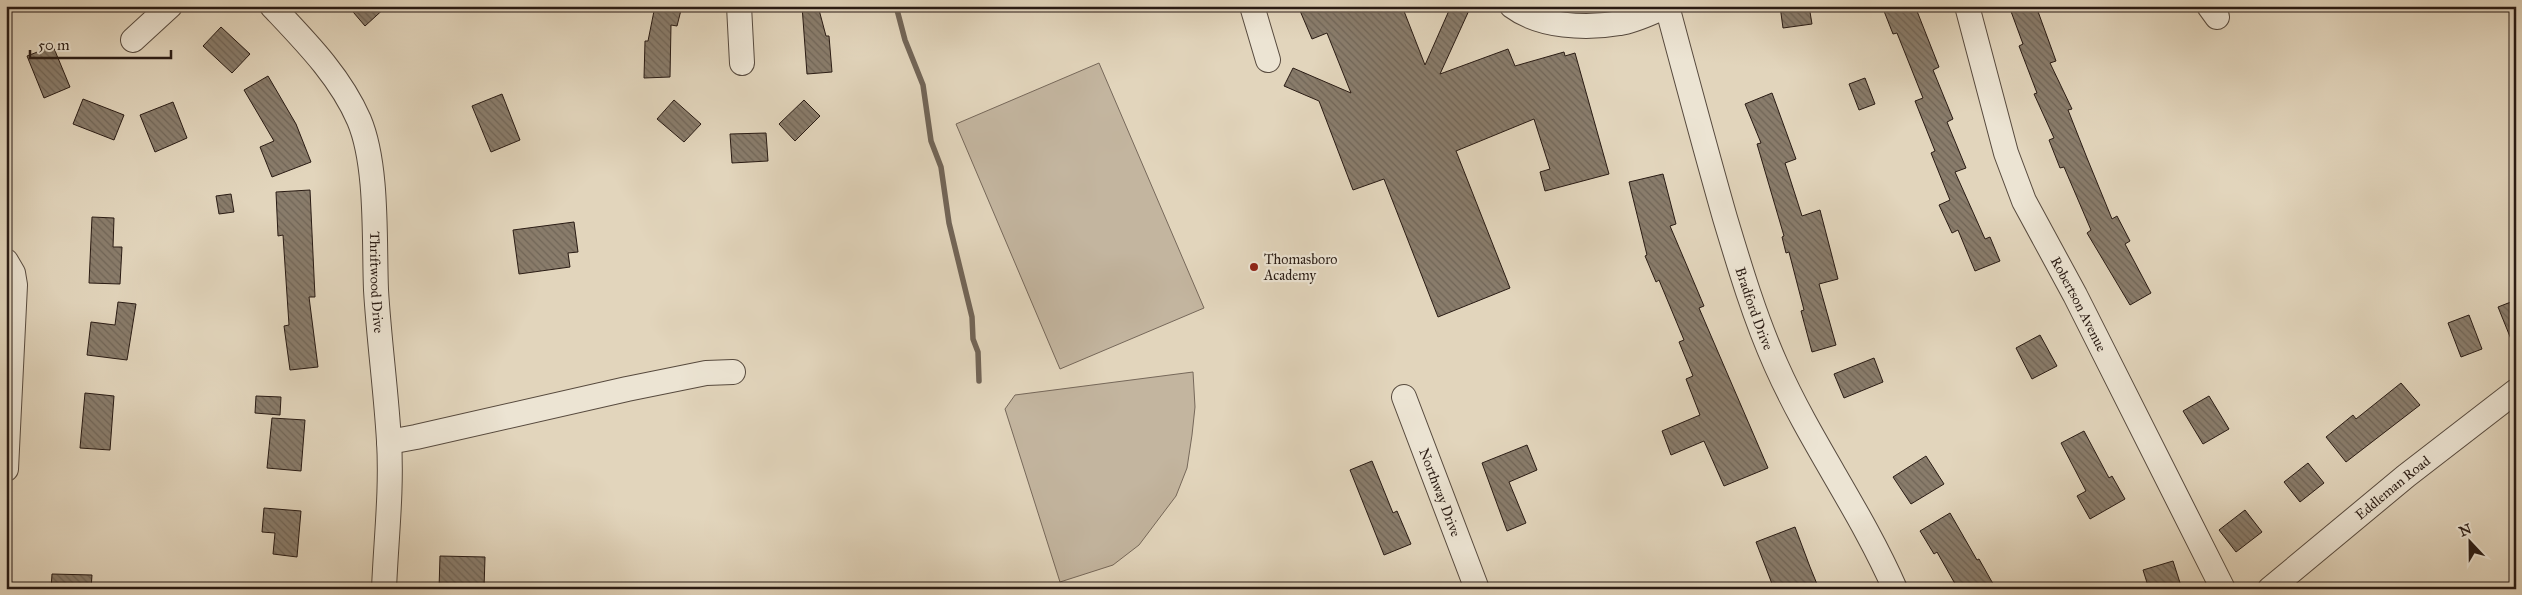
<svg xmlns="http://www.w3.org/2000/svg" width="2522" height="595" font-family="'IM FELL Great Primer',serif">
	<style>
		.pitch { fill: #c3b59f; stroke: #76685a }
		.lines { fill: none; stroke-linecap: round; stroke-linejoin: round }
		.stream { stroke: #726557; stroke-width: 5.5 }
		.building { fill: url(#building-back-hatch); stroke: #291b14 }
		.minor-casing { stroke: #574a3e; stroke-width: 26 }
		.minor { stroke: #ece4d3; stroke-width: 24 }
		.poi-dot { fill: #8f2418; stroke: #ece4d3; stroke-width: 2 }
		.labels { text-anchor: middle; stroke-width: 4.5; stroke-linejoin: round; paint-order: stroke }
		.poi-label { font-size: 14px; fill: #291b14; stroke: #ece4d3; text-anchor: start }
		.street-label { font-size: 14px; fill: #291b14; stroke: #ece4d3 }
	</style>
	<defs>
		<pattern id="building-back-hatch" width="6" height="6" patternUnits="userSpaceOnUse" patternTransform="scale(1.25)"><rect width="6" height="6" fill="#897c6b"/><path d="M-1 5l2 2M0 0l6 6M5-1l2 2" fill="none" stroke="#706557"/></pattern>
	</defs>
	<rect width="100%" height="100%" fill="#e2d5bc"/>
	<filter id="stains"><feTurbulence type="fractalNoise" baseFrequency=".004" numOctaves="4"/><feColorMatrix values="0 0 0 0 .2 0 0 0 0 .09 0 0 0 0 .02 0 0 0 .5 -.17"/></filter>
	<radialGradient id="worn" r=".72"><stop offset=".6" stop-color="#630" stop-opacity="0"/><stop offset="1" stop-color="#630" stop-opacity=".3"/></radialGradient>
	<path class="pitch" d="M1099,63L1204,308L1060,369L956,124Z
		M1193,372L1195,407L1192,435L1187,468L1176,496L1139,545L1113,565L1060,582L1005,409L1015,395Z"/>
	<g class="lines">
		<path class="stream" d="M896,6L905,40L923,85L931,141L941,167L949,223L972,317L973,339L978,352L979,381"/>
	</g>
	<path class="building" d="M348,6H387L365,26Z
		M655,6H682L677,26L671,25L670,77L644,78L645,41H648Z
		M802,6H818L826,36H829L832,72L807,74Z
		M1298,6H1402L1425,65L1451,6H1471L1440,74L1508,49L1515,66L1564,52L1565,56L1575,53L1609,174L1545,191L1540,172L1550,169L1534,119L1456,151L1510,288L1438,317L1384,179L1353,190L1319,101L1284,86L1293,68L1351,93L1327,33L1312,39Z
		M1780,6H1809L1812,24L1783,28Z
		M1882,6H1915L1939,67L1933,70L1953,119L1947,122L1966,168L1955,172L1985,239L1990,237L2000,261L1975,271L1958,230L1952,233L1939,205L1950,200L1931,153L1935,151L1915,101L1923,98L1897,33L1893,34Z
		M2009,6H2036L2056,61L2050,63L2072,109L2068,110L2087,158L2112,219L2117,216L2130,241L2125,244L2151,293L2130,305L2087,233L2091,230L2064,167L2060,168L2049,140L2054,138L2034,94L2037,93L2019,46L2023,44Z
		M221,27L250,54L232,73L203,46Z
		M53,46L70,87L44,98L27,56Z
		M268,76L296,124L311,162L272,177L260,147L274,141L244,90Z
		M1865,78L1875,104L1859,110L1849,84Z
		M1772,93L1796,159L1785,163L1802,216L1820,210L1838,279L1819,284L1836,345L1812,352L1801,311L1804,310L1789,252L1786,253L1782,237L1784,236L1757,144L1761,143L1745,104Z
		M502,94L520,140L491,152L472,106Z
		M83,99L124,115L114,140L73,124Z
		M674,100L701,124L684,142L657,119Z
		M804,100L820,116L795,141L779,124Z
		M173,102L187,138L155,152L140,115Z
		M766,133L768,161L732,163L730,134Z
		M1663,174L1676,224L1670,226L1704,306L1699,308L1768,468L1724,486L1704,441L1671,455L1662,431L1700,415L1686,379L1693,376L1679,342L1684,340L1659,280L1656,282L1645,256L1647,255L1629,182Z
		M310,190L315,297H309L318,367L290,370L284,326L289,325L283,235L278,236L276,192Z
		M231,194L234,212L219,214L216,196Z
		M92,217L114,218L113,247H122L120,284L89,283Z
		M574,222L578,252L568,253L570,267L519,274L513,230Z
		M2516,300V349H2515L2498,307Z
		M118,302L136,304L127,360L87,355L91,322L115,325Z
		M2469,315L2482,349L2461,357L2448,323Z
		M2040,335L2057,366L2032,379L2016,348Z
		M1874,358L1883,382L1844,398L1834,374Z
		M2401,383L2420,405L2346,462L2326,437L2353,415L2356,419Z
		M85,393L114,396L110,450L80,448Z
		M256,396L281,397L280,415L255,413Z
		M2209,396L2229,429L2203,444L2183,411Z
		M272,418L305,420L301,471L267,468Z
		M2084,431L2109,478L2112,476L2125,499L2090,519L2077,496L2086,491L2061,443Z
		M1527,445L1537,470L1509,482L1526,523L1507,531L1482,463Z
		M1926,456L1944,484L1911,504L1893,477Z
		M1372,461L1393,513L1397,511L1411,544L1384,555L1350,470Z
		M2308,463L2324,483L2300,502L2284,482Z
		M264,508L301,511L297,557L273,554L275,533L262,532Z
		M2245,510L2262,532L2236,552L2219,530Z
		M1950,513L1977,560L1979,559L1996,589H1958L1937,552L1934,554L1920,531Z
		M1795,527L1810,567L1819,589H1774L1756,542Z
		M440,556L485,557L484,589H439Z
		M2173,561L2182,589H2149L2143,570Z
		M52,574L92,575L91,589H51Z"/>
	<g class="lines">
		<defs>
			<g id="minor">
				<path id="s1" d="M272,6C305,41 340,76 359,120C378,165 374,240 376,290C379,340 386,390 389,441C392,490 386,540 384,589"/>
				<path d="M739,6L742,63"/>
				<path d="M1252,6L1268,60"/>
				<path d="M1512,6C1540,27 1586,29 1620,23C1635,21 1652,12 1667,6"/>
				<path id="s2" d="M1667,6C1686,77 1705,148 1725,218C1740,268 1755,318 1776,365C1810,442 1861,511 1895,589"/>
				<path id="s3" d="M1967,6L2006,153L2024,201L2075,295L2223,589"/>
				<path d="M2209,6L2217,17"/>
				<path d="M133,40L170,6"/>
				<path d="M6,261L13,273L15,285L6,469"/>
				<path id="s4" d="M1404,397L1477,589"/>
				<path d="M389,442L416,437L627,389L706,373L733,372"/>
				<path id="s5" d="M2270,589L2406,476L2516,391"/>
			</g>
		</defs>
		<use href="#minor" class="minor-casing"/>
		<use href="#minor" class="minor"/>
	</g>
	<circle class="poi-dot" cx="1254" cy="267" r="5"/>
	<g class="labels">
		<g class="poi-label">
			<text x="1264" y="264">Thomasboro<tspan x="1264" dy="16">Academy</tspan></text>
		</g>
		<g class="street-label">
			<text dy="5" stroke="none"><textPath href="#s1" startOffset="308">Thriftwood Drive</textPath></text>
			<text dy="5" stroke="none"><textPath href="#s3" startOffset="320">Robertson Avenue</textPath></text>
			<text dy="5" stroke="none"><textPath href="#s2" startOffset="315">Bradford Drive</textPath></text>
			<text dy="5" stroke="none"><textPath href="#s5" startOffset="159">Eddleman Road</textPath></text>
			<text dy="5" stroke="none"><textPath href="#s4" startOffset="102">Northway Drive</textPath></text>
		</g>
	</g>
	<rect width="2522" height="595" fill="none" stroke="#e2d5bc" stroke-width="25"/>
	<rect x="8" y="8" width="2507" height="580" fill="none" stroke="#291b14" stroke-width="2.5"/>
	<rect x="12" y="12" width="2497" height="570" fill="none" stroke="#291b14"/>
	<g transform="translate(2470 542) rotate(338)" stroke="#ece4d3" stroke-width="4" paint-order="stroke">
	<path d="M0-4L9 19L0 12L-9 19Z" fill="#291b14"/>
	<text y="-8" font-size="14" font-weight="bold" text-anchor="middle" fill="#291b14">N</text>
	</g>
	<path d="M30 50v8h141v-8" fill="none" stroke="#291b14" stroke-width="2.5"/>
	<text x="38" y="50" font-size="15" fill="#291b14" stroke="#ece4d3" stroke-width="4" paint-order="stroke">50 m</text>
	<rect width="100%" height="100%" filter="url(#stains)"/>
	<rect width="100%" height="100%" fill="url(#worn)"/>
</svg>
